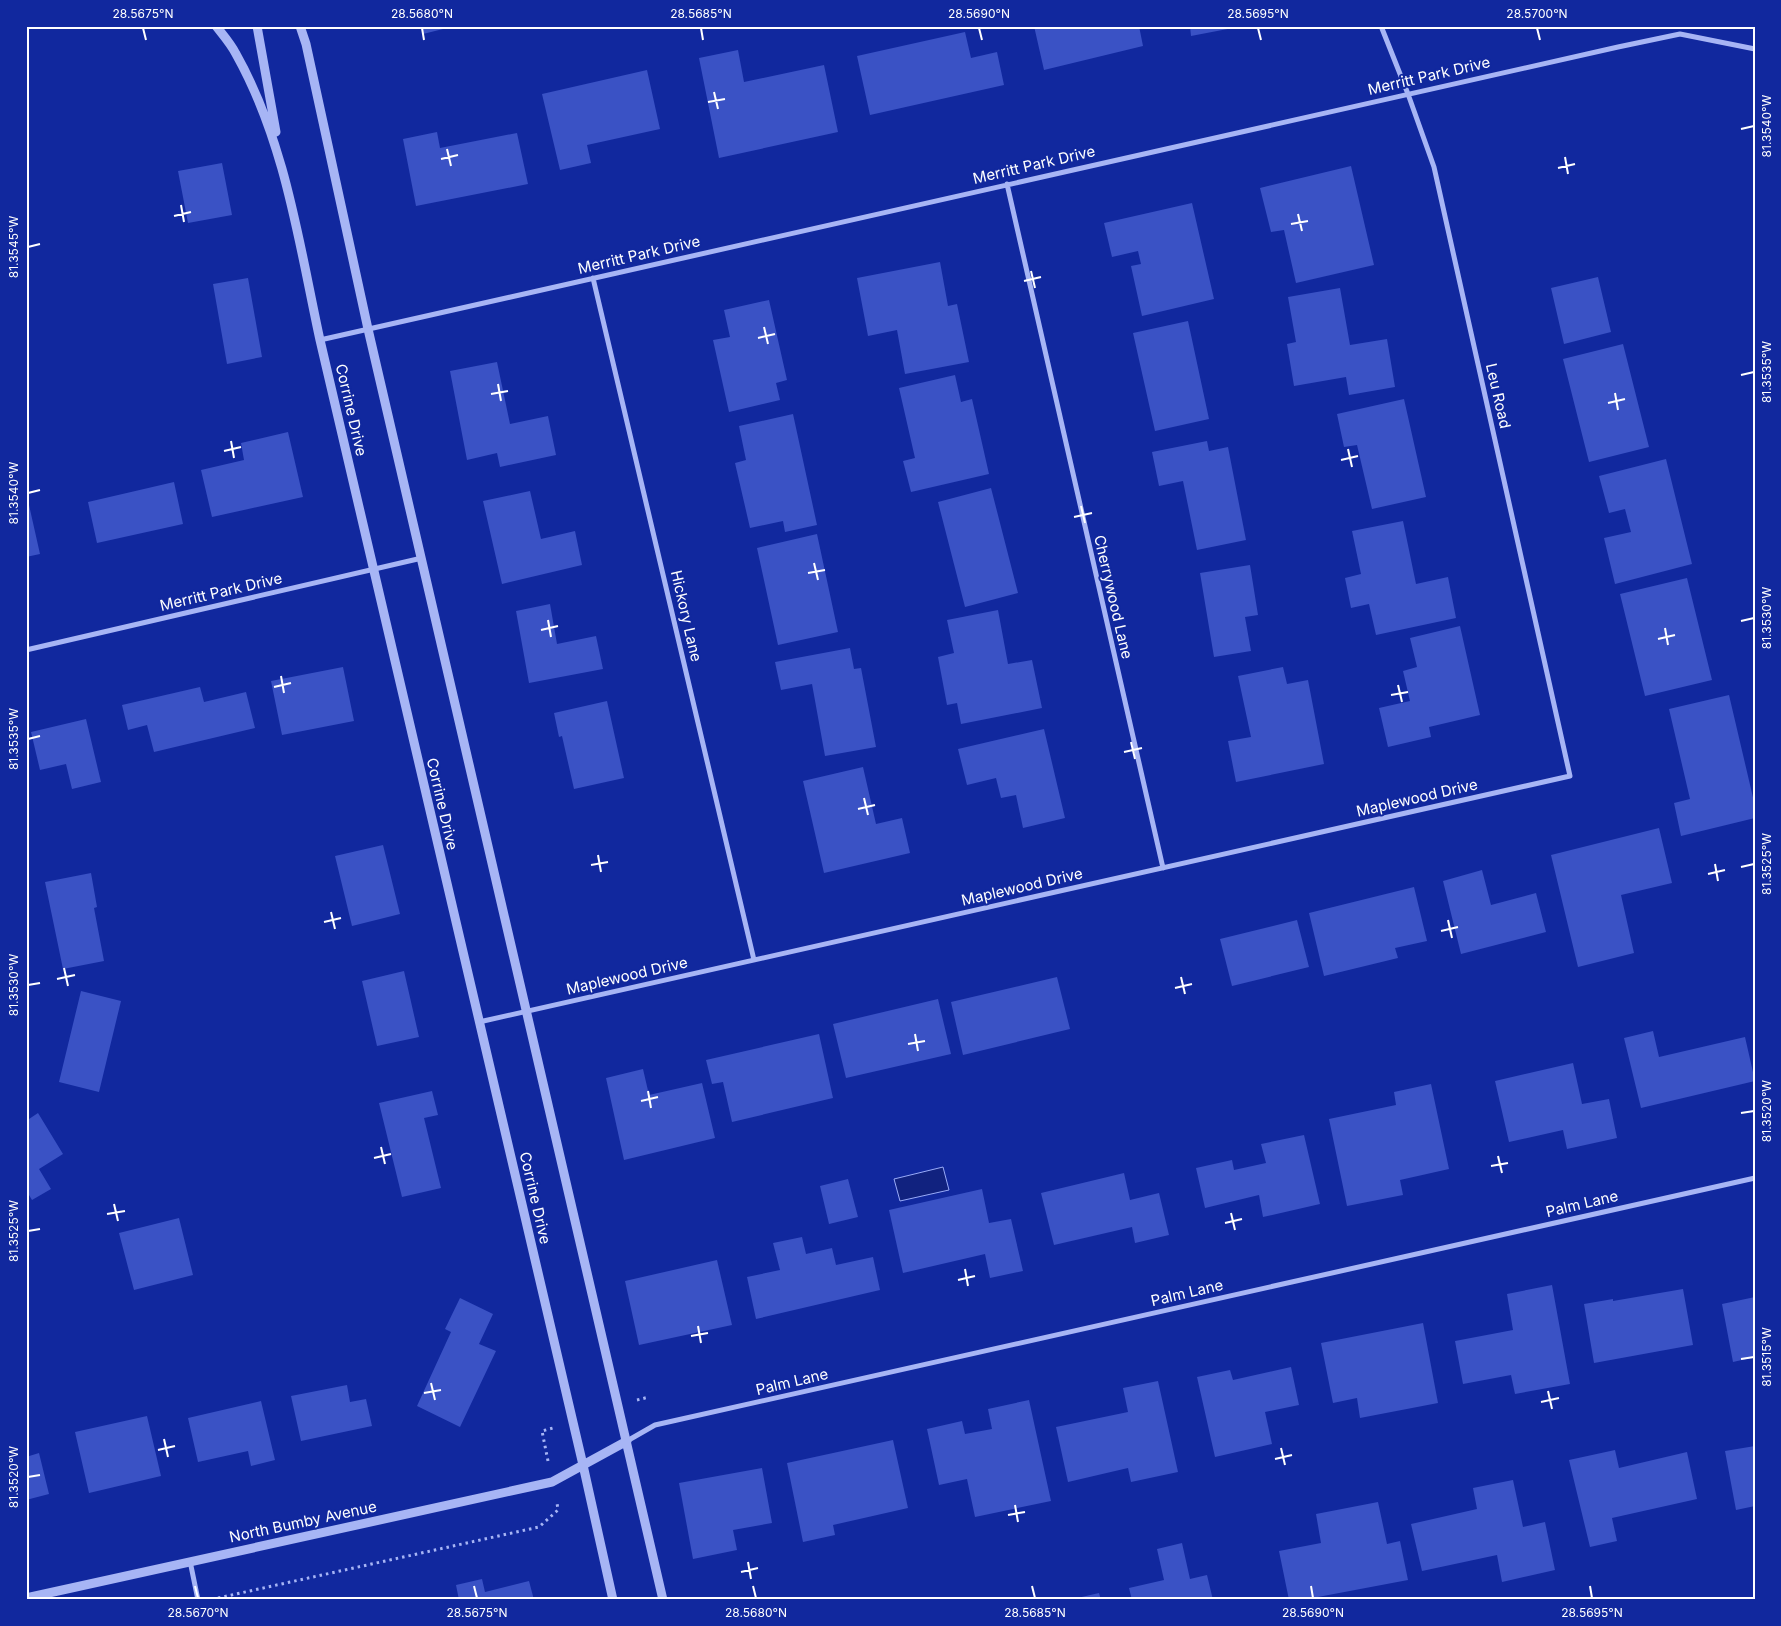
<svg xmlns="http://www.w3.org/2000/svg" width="1781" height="1626" font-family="Inter,sans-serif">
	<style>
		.water { fill: #11227f; stroke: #99abf8 }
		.building { fill: #3a52c5 }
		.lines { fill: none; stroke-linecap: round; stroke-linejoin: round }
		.path { stroke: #a7b5f5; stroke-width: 3; stroke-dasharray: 2.5 4; stroke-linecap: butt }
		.minor { stroke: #a7b5f5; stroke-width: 5 }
		.tertiary { stroke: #a7b5f5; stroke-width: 9 }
		.ticks { fill: none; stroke: #fff; stroke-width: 2 }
		.labels { text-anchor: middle; stroke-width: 4; stroke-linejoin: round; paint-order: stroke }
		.street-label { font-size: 15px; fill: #fff; stroke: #11289e }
		.neatline { fill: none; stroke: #fff; stroke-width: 2 }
		.ticks-label { font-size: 12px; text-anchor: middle; fill: #fff }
	</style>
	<rect width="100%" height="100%" fill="#11289e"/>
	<path class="water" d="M943,1167L949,1190L900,1201L894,1179Z"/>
	<path class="building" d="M421,26H451V27L423,34Z
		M1034,26H1139L1143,46L1044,70Z
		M1190,26H1238V27L1191,36Z
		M965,32L971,58L997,52L1004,85L870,115L857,56Z
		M738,50L744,82L824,65L838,132L719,158L699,58Z
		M647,70L660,129L587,145L591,163L560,170L542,94Z
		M437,132L440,148L517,133L528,184L416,206L403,139Z
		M222,163L232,215L188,223L178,171Z
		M1351,166L1374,265L1296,283L1284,230L1271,232L1260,188Z
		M1192,203L1214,299L1142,316L1131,266L1141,264L1138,251L1112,257L1104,223Z
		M940,262L948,306L957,304L969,362L905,374L897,330L868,336L857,278Z
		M1598,277L1611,332L1564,344L1551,288Z
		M248,278L262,357L227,364L213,284Z
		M1340,288L1350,345L1387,339L1395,387L1349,395L1346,377L1294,386L1287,344L1296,342L1288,297Z
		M769,300L787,380L776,383L780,400L729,412L713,340L730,337L724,310Z
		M1188,321L1209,419L1155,431L1133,333Z
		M1623,344L1649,447L1589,462L1563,359Z
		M497,362L510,424L548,416L556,455L500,467L497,453L467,460L450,371Z
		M955,375L961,402L972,399L989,474L911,492L903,461L915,458L899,388Z
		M1404,399L1426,497L1372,509L1357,445L1344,447L1337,414Z
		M793,414L817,525L785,532L783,521L750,528L735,463L746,460L739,426Z
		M288,432L303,497L212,517L201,470L244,460L241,443Z
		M1207,441L1209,451L1228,447L1246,540L1197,550L1183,481L1159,486L1152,452Z
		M1666,459L1692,564L1615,584L1604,538L1631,532L1625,509L1609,513L1599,476Z
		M174,482L183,524L97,543L88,502Z
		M991,488L1018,593L965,607L938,502Z
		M530,491L541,539L575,531L582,565L502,584L483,501Z
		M29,505L40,554L26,557V506Z
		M1403,521L1416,584L1448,577L1456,618L1376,635L1369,604L1351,608L1345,578L1361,574L1352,531Z
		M817,534L838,632L778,645L757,548Z
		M1250,565L1258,615L1245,617L1251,651L1214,657L1200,573Z
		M1687,578L1712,680L1645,696L1620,594Z
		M550,604L557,644L596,636L603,669L529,683L516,611Z
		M998,610L1008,664L1032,660L1042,708L961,724L957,703L947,705L938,657L954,653L947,620Z
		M1460,626L1480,715L1429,727L1431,737L1388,747L1379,708L1410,701L1403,671L1417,667L1410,638Z
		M850,648L854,669L861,668L876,747L825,756L812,684L781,690L775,662Z
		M343,667L354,721L282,735L271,681Z
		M1283,667L1287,684L1308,680L1324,764L1236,782L1228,741L1251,737L1238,676Z
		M200,687L204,702L246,692L255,728L154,752L147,725L128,730L122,705Z
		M1729,695L1755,806V818L1681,836L1674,803L1690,799L1669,709Z
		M607,701L624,778L574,789L562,736L559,737L554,713Z
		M86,719L101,782L72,789L66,764L40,770L31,732Z
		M1044,729L1065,818L1023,828L1016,795L1001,798L996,778L967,785L958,749Z
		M863,767L876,824L902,818L910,853L824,873L803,781Z
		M1659,828L1672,883L1621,895L1634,953L1578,967L1551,855Z
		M383,845L400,914L352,926L335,856Z
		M1482,870L1491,905L1536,893L1546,932L1461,954L1443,881Z
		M91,873L97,907L94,908L104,961L63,969L45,882Z
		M1414,887L1427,941L1395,948L1398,958L1324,976L1309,913Z
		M1297,920L1309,967L1232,986L1220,939Z
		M404,971L419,1037L377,1046L362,981Z
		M1057,977L1070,1029L963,1055L951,1002Z
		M81,991L121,1001L99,1092L59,1082Z
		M938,999L951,1054L846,1078L833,1024Z
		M1653,1031L1659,1057L1745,1037L1755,1081L1641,1108L1624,1038Z
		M819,1034L833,1098L732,1122L723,1082L712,1084L706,1060Z
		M1573,1063L1582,1104L1609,1099L1617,1138L1567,1149L1563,1130L1509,1142L1495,1081Z
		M643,1069L649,1095L702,1083L715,1138L624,1160L606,1078Z
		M1431,1084L1449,1169L1400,1180L1403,1195L1347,1206L1329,1119L1396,1105L1394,1092Z
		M432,1091L438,1115L424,1118L441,1188L402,1197L379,1103Z
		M38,1113L63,1154L39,1169L51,1189L32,1200L26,1190V1121Z
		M1304,1135L1320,1204L1263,1217L1259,1195L1205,1208L1196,1168L1232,1160L1234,1170L1266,1163L1261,1144Z
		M1124,1173L1130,1200L1159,1193L1169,1235L1135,1243L1132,1227L1054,1245L1041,1193Z
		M848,1179L858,1217L829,1224L820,1186Z
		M982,1189L989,1223L1011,1219L1023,1271L990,1278L985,1254L903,1273L889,1210Z
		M179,1218L193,1275L134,1290L119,1233Z
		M802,1237L806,1254L832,1248L836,1265L873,1257L880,1290L756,1319L747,1277L780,1270L773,1243Z
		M717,1260L732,1325L639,1345L625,1281Z
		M1552,1285L1570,1384L1515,1394L1511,1375L1463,1384L1455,1341L1513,1330L1507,1294Z
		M1683,1289L1693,1345L1594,1363L1584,1304L1613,1299V1301Z
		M1755,1297V1357L1733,1362L1722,1304Z
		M460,1298L493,1314L479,1344L496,1351L460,1427L417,1406L451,1332L445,1329Z
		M1423,1323L1438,1403L1360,1418L1357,1398L1333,1403L1321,1343Z
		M1291,1367L1299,1405L1265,1412L1272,1444L1215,1457L1197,1377L1230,1370L1233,1380Z
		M1158,1381L1178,1472L1131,1482L1128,1468L1068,1482L1056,1427L1128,1412L1123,1388Z
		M347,1385L350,1402L366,1399L372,1426L301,1441L291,1396Z
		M1029,1400L1051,1501L975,1517L967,1479L939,1485L927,1429L962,1421L965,1434L992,1429L988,1409Z
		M261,1401L275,1460L251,1466L248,1451L198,1462L188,1418Z
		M147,1416L161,1476L89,1493L75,1432Z
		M893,1440L908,1508L833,1525L835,1535L803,1542L787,1463Z
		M1755,1446V1506L1736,1510L1725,1451Z
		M1615,1450L1619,1468L1687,1452L1697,1499L1612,1518L1617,1541L1590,1547L1569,1460Z
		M39,1453L49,1494L26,1500V1457Z
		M762,1468L772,1523L733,1530L737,1550L693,1559L679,1483Z
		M1513,1480L1523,1527L1545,1522L1555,1570L1502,1582L1497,1555L1422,1571L1411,1524L1477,1509L1473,1488Z
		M1378,1502L1387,1544L1400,1541L1408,1580L1302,1600H1289L1279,1551L1321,1543L1316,1514Z
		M1182,1543L1190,1579L1207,1575L1213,1600H1132L1129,1588L1164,1580L1157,1549Z
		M482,1579L485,1592L529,1581L534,1600H459L456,1585Z
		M1099,1593L1101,1600H1074L1073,1599Z"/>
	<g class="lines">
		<path class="path" d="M637,1400L649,1397
			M548,1461L542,1431L553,1428
			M218,1598L539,1527L558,1510L557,1503"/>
		<path class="minor" d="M1007,184L1163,868
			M593,278L754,960
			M320,340L1618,47L1680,34L1755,49
			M26,650L422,558
			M479,1022L1570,776L1434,167L1408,94L1381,26
			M627,1441L655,1425L1755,1178
			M190,1561L198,1600"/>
		<path class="tertiary" d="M216,26C223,35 231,44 236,54C285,141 299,243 320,340L583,1465L613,1600
			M257,26L276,132
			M300,26L306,44L368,329L663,1600
			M26,1598L552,1482L627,1441"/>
	</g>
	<path class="ticks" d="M143,28L146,40M422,28L424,40M701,28L703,40M979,28L982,40M1258,28L1261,40M1537,28L1540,40M714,92L718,109M708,102L725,99M1741,129L1754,126M447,149L451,166M1565,157L1568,174M441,159L458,155M1558,168L1575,164M181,205L184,222M1298,214L1302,231M174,216L191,212M1291,224L1308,221M28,247L40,244M1031,271L1035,288M1024,281L1041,277M764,327L768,344M758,338L775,334M1741,375L1754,372M498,384L501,401M1615,393L1618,410M491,394L508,391M1608,403L1625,399M231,441L234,458M1348,449L1352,467M224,451L241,447M1341,460L1358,456M28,493L40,490M1081,506L1085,523M1074,517L1092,513M814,563L818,580M808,573L825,570M548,620L551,637M1741,621L1754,618M1665,628L1668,645M541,630L558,626M1658,639L1675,635M281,676L284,693M1398,685L1402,702M274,687L291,683M1391,695L1408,692M28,739L40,736M1131,742L1135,759M1124,752L1142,748M864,798L868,815M858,809L875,805M598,855L601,872M1715,864L1718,881M591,865L608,862M1741,867L1754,864M1708,874L1725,870M331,912L335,929M1448,920L1452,938M324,922L341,918M1441,931L1458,927M64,968L68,986M1181,977L1185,994M57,979L75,975M28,985L40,983M1175,988L1192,984M915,1034L918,1051M908,1044L925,1041M648,1091L651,1108M641,1101L658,1097M1741,1113L1754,1111M381,1147L385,1164M1498,1156L1502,1173M374,1158L391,1154M1491,1166L1508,1163M114,1204L118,1221M1231,1213L1235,1230M107,1214L125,1211M1225,1223L1242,1219M28,1231L40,1229M965,1269L968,1286M958,1280L975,1276M698,1326L701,1343M691,1336L708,1333M1741,1359L1754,1357M431,1383L435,1400M1548,1391L1552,1409M424,1393L441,1390M1541,1402L1559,1398M164,1439L168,1457M1281,1448L1285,1465M158,1450L175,1446M1275,1459L1292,1455M28,1477L40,1475M1015,1505L1018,1522M1008,1515L1025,1512M748,1562L751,1579M741,1572L758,1568M195,1586L198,1598M474,1586L477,1598M753,1586L756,1598M1032,1586L1035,1598M1311,1586L1313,1598M1590,1586L1592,1598"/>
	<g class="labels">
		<g class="street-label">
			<text transform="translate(1429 76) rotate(-13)" y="5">Merritt Park Drive</text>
			<text transform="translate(1034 165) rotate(-13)" y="5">Merritt Park Drive</text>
			<text transform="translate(639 255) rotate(-13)" y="5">Merritt Park Drive</text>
			<text transform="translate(1498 396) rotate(77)" y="5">Leu Road</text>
			<text transform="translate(351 410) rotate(77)" y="5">Corrine Drive</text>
			<text transform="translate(221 592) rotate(-13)" y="5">Merritt Park Drive</text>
			<text transform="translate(1113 597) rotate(77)" y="5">Cherrywood Lane</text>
			<text transform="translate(686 616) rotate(77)" y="5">Hickory Lane</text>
			<text transform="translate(1417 798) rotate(-13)" y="5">Maplewood Drive</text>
			<text transform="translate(442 804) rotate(77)" y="5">Corrine Drive</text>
			<text transform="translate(1022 887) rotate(-13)" y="5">Maplewood Drive</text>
			<text transform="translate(627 976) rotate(-13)" y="5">Maplewood Drive</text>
			<text transform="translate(535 1198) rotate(77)" y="5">Corrine Drive</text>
			<text transform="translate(1582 1204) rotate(-13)" y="5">Palm Lane</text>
			<text transform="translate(1187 1293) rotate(-13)" y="5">Palm Lane</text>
			<text transform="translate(792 1382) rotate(-13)" y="5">Palm Lane</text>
			<text transform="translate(303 1522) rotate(-12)" y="5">North Bumby Avenue</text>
		</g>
	</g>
	<rect width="1781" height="1626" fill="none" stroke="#11289e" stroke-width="55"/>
	<rect x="28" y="28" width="1726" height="1570" class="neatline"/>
	<g class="ticks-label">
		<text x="143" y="18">28.5675°N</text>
		<text x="422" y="18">28.5680°N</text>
		<text x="701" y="18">28.5685°N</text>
		<text x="979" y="18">28.5690°N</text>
		<text x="1258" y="18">28.5695°N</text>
		<text x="1537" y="18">28.5700°N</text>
		<text transform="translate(1767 126) rotate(-90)" y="4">81.3540°W</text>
		<text transform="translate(14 247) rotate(-90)" y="4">81.3545°W</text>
		<text transform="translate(1767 372) rotate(-90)" y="4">81.3535°W</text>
		<text transform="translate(14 493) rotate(-90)" y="4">81.3540°W</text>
		<text transform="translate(1767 618) rotate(-90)" y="4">81.3530°W</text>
		<text transform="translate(14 739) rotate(-90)" y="4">81.3535°W</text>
		<text transform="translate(1767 864) rotate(-90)" y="4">81.3525°W</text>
		<text transform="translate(14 985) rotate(-90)" y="4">81.3530°W</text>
		<text transform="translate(1767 1111) rotate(-90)" y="4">81.3520°W</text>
		<text transform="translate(14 1231) rotate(-90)" y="4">81.3525°W</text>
		<text transform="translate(1767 1357) rotate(-90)" y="4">81.3515°W</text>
		<text transform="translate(14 1477) rotate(-90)" y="4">81.3520°W</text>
		<text x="198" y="1617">28.5670°N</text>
		<text x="477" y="1617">28.5675°N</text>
		<text x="756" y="1617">28.5680°N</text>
		<text x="1035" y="1617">28.5685°N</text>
		<text x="1313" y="1617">28.5690°N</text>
		<text x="1592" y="1617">28.5695°N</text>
	</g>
</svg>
